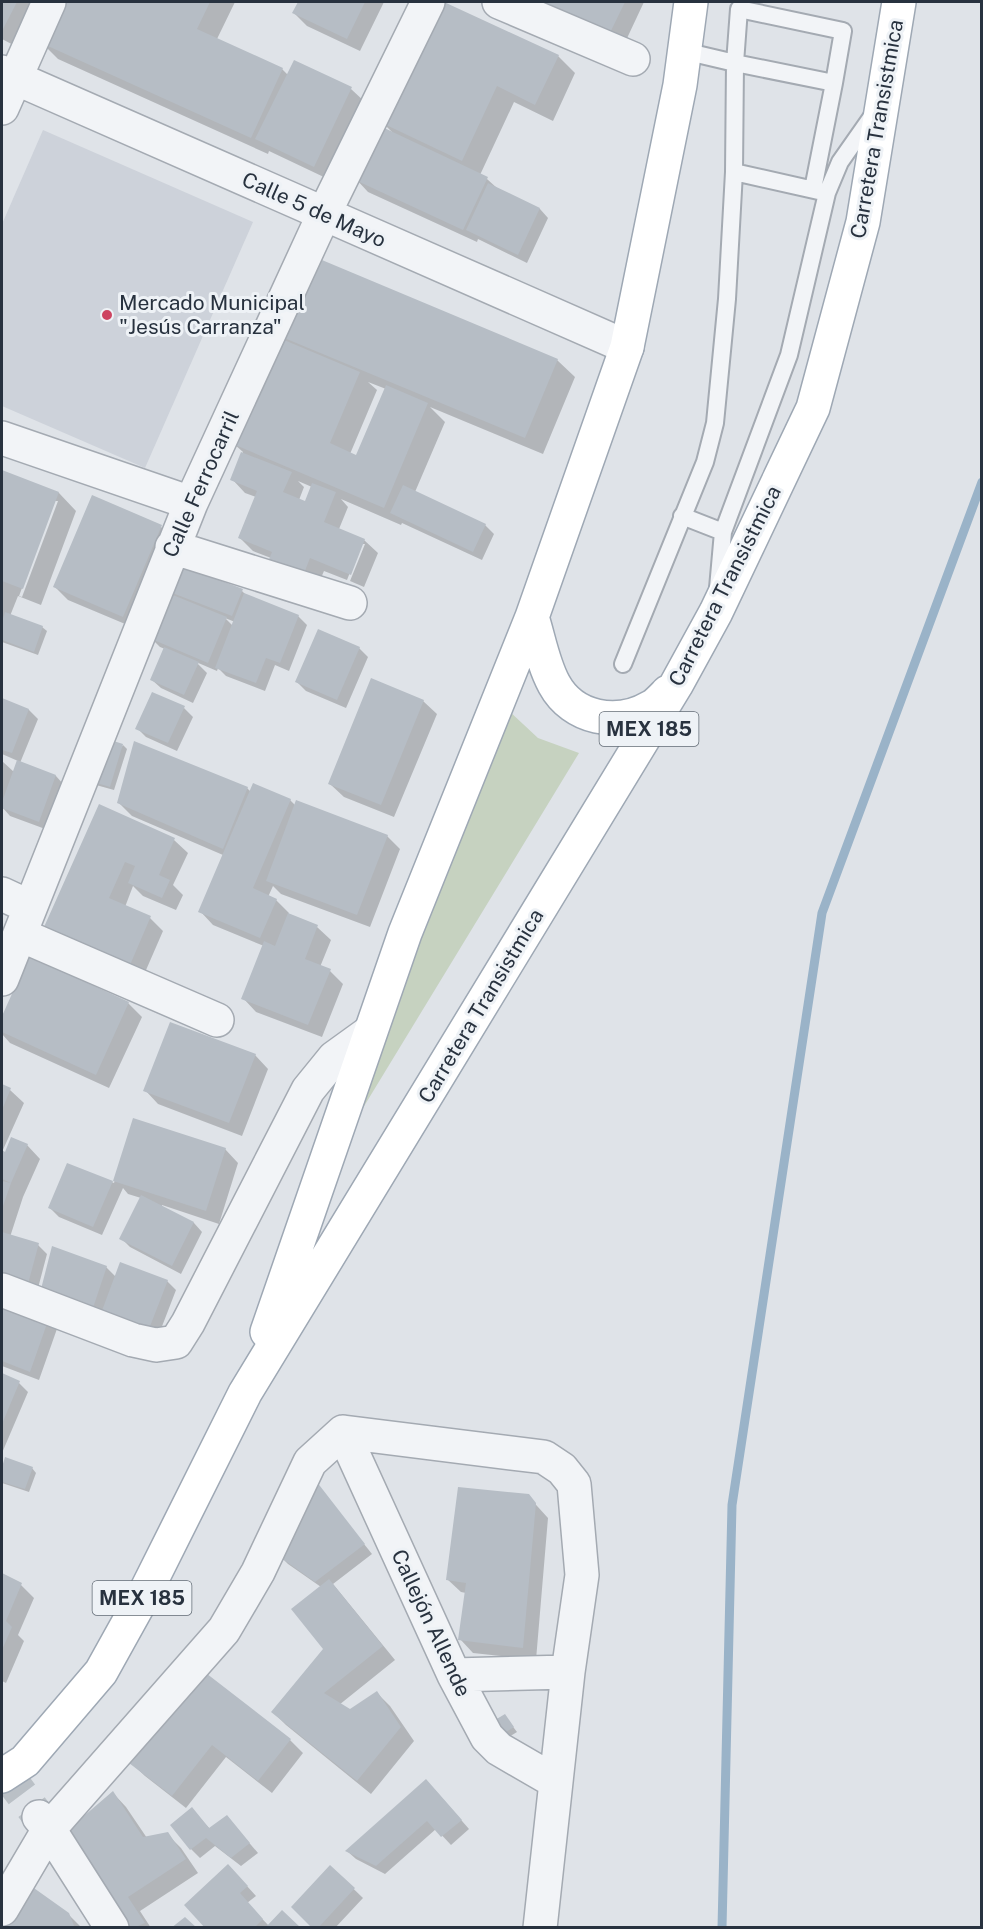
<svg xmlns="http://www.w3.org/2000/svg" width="983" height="1929" font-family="'Public Sans',sans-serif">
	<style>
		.built { fill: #cdd2da }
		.green { fill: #c6d2c0 }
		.shadow { fill: #0003; fill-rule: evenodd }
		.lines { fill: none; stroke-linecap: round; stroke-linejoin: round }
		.stream { stroke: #9ab3c8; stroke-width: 9 }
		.building { fill: #b6bdc5 }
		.street-tunnel { stroke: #bac0c6; stroke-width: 33; stroke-dasharray: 33 16; stroke-linecap: butt }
		.lane-casing { stroke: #a4aab2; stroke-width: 20 }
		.street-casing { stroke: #a4aab2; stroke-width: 36 }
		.primary-casing { stroke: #9ea8b4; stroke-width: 36 }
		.lane { stroke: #f2f4f7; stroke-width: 16 }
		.street { stroke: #f2f4f7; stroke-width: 33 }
		.primary { stroke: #fff; stroke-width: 33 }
		.poi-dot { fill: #cd4461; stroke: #eef2f6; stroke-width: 2 }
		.labels { text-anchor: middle; stroke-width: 6; stroke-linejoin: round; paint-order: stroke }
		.shield { fill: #eef2f6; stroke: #636c76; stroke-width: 1.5 }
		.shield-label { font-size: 20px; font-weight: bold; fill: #28323f }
		.street-label { font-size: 21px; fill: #28323f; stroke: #eef2f6 }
		.poi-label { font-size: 21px; fill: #28323f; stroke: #eef2f6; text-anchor: start }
	</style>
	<rect width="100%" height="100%" fill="#dfe3e8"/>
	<path class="built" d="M43,130L253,222L145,468L2,406V224Z"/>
	<path class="green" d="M507,709L538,738L579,753L338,1149Z"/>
	<path class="shadow" d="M2,2H42L19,48L2,39Z
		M59,2H235L217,39L282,69L288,75L295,62L351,89L365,102L328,179L269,151L268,154L58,59L41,42Z
		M299,2H384L360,51L307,26L294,13Z
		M514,2H644L621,51Z
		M558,56L575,73L553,121L514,102L480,175L487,179L498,189L540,209L548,218L527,263L478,239L477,242L368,192L355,178L394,134L382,122Z
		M278,334L557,360L575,377L543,454L430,407L445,422L415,492L485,525L494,534L482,560L402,523L401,525L341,499L348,507L339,529L364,540L378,553L364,587L350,581L365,544H361L347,580L324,571L314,594L271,558L253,551L239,537L256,497L245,493L232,479L243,452L234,444ZM368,382L386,389L357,457L350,454L377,390ZM298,481L312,487L306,503L299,500L304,487Z
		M2,472L59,493L76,511L41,605L18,596L10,616L42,627L47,631L38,655L2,642ZM55,501H58L22,597L19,596Z
		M93,497L161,527L175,540L137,629L68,600L55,587Z
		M164,588L242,591L246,595L298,616L307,625L289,671L275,665L265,691L226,676L218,668L217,671L196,662L207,673L193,703L161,688L152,680L165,649L160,647L151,638ZM225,618L235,622L233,626Z
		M359,648L368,657L346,708L306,691L297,682Z
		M2,699L29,710L38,719L20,763L56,776L64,785L48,830L10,816L2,807V761L14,772L18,761L2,754Z
		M423,701L437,714L394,817L344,797L330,784Z
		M184,708L193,717L177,751L146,737L137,728Z
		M123,745L127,749L114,790L96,785Z
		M247,788L250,791L290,800L296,806L387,836L400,849L370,927L281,894L273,886L268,897L276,900L289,913L288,915L317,927L331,940L320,967L330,971L343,984L322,1037L256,1012L243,998L264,946L213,925L200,911L223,855L132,816L118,802Z
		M100,806L174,840L188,853L173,885L183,895L176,910L143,896L133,886L125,907L150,918L163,931L143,977L59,940Z
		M30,958L128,1003L142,1017L109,1088L10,1043L2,1034V1020Z
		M255,1055L268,1069L242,1136L158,1104L145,1090Z
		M2,1086L10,1090L24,1103L2,1152L5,1154L27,1145L40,1159L23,1197L10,1237L38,1245L47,1254L37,1292L2,1283Z
		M134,1120L225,1149L238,1163L219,1224L162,1205V1207L194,1223L202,1232L181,1274L130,1247L121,1238L141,1198L128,1194L123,1188L102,1235L59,1217L50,1208L68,1165L114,1183Z
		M106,1267L116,1277L167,1281L176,1290L156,1342L51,1301Z
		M2,1298L58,1326L39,1380L2,1366Z
		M2,1375L19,1383L28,1392L2,1453Z
		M6,1459L32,1468L36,1473L29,1492L2,1483V1473Z
		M313,1480L372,1554L333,1584L395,1660L339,1705L350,1711L377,1693L390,1706L414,1741L371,1794L286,1725L273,1712L325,1649L321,1587L288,1564L279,1555Z
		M528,1496L548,1518L536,1660L473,1653L460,1639L466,1593L461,1592L447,1579Z
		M2,1576L21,1585L34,1598L18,1635L24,1641L6,1683L2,1681Z
		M202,1672L290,1740L303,1753L272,1793L226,1757L186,1808L145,1776L131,1763Z
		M505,1716L517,1732L504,1740Z
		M435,1790L469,1829L451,1845L436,1829L385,1874L356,1859L347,1851Z
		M113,1793L126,1807L147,1838L167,1834L181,1848L198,1873L140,1911L151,1928H126Z
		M192,1809L210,1829L227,1817L258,1853L241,1866L215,1846L200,1858L191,1849Z
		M331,1867L363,1898L335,1928H314Z
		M237,1875L256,1896L247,1903L269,1926L298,1928H207Z
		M68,1914L82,1928H3Z"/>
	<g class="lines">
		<path class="stream" d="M722,1928L732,1505L822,913L982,482"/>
	</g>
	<path class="building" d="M2,2H17L2,31Z
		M57,2H210L197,29L283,68L251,138L39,42Z
		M298,2H365L347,39L292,13Z
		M444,2L559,55L535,105L497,86L462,161L380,122Z
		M526,2H625L607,39Z
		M294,60L352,87L314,167L255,139Z
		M378,125L488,177L463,230L353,179Z
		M488,183L540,208L518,255L466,230Z
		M310,255L558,359L525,438L277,335Z
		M277,337L360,372L330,443L356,455L386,385L428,403L384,508L233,444Z
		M241,452L292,472L283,492L305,501L312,483L336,492L324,522L365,539L351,575L310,558L301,581L266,567L272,552L238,538L257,491L230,480Z
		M2,470L59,492L23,589L2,581Z
		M403,485L486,524L473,552L390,513Z
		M92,495L162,525L123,617L53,587Z
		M172,562L243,589L232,616L162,589Z
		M168,593L227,617L208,663L149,638Z
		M244,593L299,615L280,663L266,658L256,683L215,668Z
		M5,612L43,626L34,652L2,640V622Z
		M318,629L360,647L337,700L295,682Z
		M164,647L199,662L184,695L150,680Z
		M371,678L424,700L381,805L328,784Z
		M152,692L185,706L168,743L135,729Z
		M2,698L29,709L12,753L2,750Z
		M104,738L123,744L110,787L90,781Z
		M134,741L248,787L223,849L117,803Z
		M17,760L56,775L39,822L2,808V802Z
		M253,783L291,799L253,888L277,899L260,938L198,912Z
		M296,800L388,835L357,915L266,881Z
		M99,804L175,838L159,875L170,880L162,898L128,883L135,866L125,862L109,898L151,916L130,965L44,927Z
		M288,913L318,925L305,959L331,969L308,1025L241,999L264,941L275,946Z
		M29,956L129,1002L96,1075L2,1032V1016Z
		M170,1022L256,1054L229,1123L143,1091Z
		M2,1084L11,1088L2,1110Z
		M133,1118L226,1148L206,1211L113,1181Z
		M11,1137L28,1144L11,1183L2,1179V1150L5,1152Z
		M67,1163L113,1181L93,1227L48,1208Z
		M2,1181L11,1183L2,1209Z
		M141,1195L194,1222L172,1266L119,1239Z
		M2,1232L39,1243L28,1284L2,1277Z
		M52,1246L107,1266L92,1311L40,1293Z
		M120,1262L168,1280L147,1334L100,1316Z
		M2,1297L50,1315L30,1372L2,1361Z
		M2,1373L20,1381L2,1424Z
		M5,1457L33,1467L25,1489L2,1482V1467Z
		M313,1477L365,1544L315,1582L277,1555Z
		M458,1487L529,1494L536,1503L523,1648L458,1640L466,1583L446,1580Z
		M2,1573L22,1583L6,1621L12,1627L2,1650Z
		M329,1579L383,1646L324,1693L350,1709L377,1691L401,1727L357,1781L271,1712L323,1649L291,1609Z
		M202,1670L291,1739L258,1781L212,1745L172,1796L129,1763Z
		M505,1714L514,1727L498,1737L490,1723Z
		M426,1779L462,1820L441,1837L427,1821L376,1866L345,1851Z
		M113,1791L143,1837L168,1832L186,1859L128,1897L145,1923L133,1928H124L63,1834Z
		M192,1807L209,1828L227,1815L250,1843L231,1858L206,1838L190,1850L170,1825Z
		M228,1864L248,1886L240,1893L263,1919L254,1928H205L184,1905Z
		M330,1865L355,1888L318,1928H312L291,1907Z
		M31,1886L69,1913L75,1928H2Z
		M282,1910L301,1928H265Z
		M185,1917L197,1928H171Z"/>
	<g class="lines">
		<path class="street-tunnel" d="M2,1768L39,1817"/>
		<defs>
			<path id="lane" d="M734,172L823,192
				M813,189L834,83L735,63L739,9L843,31L834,83
				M682,516L723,532
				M718,588L723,532L789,355L827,193L840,162L873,115
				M623,664L705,462L715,423L727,299L734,172L735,63L684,51"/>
			<path id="street" d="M499,2L633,59
				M2,72L627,347
				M2,108L49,2
				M2,438L191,503
				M172,547L350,603
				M2,894L30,907
				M21,935L217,1020
				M2,979L191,503L324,214L428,2
				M2,1290L133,1340L156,1345L176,1342L188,1323L308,1090L334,1058L370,1032
				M343,1432L454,1675L487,1737L499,1749L556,1782
				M454,1675L568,1672
				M39,1817L49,1829L112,1928
				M2,1909L49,1829L224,1630L258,1572L310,1462L343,1432L544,1457L562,1469L574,1484L582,1575L568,1672L540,1928"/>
			<path id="primary" d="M532,617C539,639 543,664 554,684C573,719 617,727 651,707C657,704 663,697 668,692
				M267,1332L405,933L532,617L627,347L680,85L691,2
				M2,1776L25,1761L101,1672L146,1591L245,1393L676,685L716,612L813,408L863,222L899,2"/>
		</defs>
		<use href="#lane" class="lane-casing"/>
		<use href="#street" class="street-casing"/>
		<use href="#primary" class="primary-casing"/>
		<use href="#lane" class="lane"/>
		<use href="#street" class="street"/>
		<use href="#primary" class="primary"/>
	</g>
	<circle class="poi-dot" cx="107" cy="315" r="6"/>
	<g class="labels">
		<g class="shield">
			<rect x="599.5" y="712" width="99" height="34" rx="4.5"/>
			<rect x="92.5" y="1581" width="99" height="34" rx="4.5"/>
		</g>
		<g class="shield-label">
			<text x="649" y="736">MEX 185</text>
			<text x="142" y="1605">MEX 185</text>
		</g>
		<g class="street-label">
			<text transform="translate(877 129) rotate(-80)" y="7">Carretera Transistmica</text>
			<text transform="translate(314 210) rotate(24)" y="7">Calle 5 de Mayo</text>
			<text transform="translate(201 484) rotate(-66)" y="7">Calle Ferrocarril</text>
			<text transform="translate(725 586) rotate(-63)" y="7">Carretera Transistmica</text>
			<text transform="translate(481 1006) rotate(-59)" y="7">Carretera Transistmica</text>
			<text transform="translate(431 1623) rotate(65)" y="7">Callejón Allende</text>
		</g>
		<g class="poi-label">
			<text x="119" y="310">Mercado Municipal<tspan x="119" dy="24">"Jesús Carranza"</tspan></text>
		</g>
	</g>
	<rect width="983" height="1929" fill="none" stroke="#28323f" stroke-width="6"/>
</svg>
